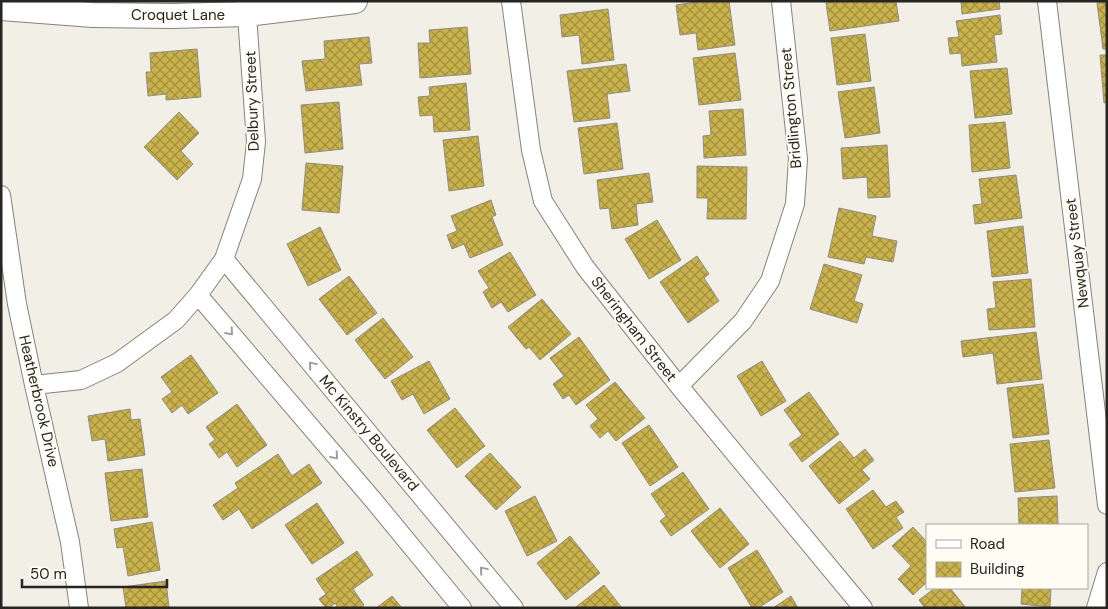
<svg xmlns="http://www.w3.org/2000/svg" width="1108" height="609" font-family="'DM Sans',sans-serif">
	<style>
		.building { fill: url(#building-cross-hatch); stroke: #8f8d85 }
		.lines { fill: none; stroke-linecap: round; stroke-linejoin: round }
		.street-casing { stroke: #85837b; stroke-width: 20 }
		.secondary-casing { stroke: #85837b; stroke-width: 26 }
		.street { stroke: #fff; stroke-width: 18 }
		.secondary { stroke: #fff; stroke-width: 24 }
		.oneway { stroke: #9d9d9c }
		.labels { text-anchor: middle; stroke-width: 4; stroke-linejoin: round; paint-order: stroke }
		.street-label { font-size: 15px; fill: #262522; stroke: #fefcf3 }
	</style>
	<defs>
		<pattern id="building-cross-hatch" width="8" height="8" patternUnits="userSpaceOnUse" patternTransform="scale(1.25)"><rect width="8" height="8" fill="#c9b14b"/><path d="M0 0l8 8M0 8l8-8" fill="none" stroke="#a3903e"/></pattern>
	</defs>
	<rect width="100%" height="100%" fill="#f1efe6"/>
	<path class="building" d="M704,1H729L735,45L698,50L696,33L680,35L676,5Z
		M840,1H883V3L896,1L899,21L830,31L826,3Z
		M961,1H999L1000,9L962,14Z
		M1107,2V49H1103L1097,3Z
		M608,9L614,60L582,64L579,35L562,37L560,15Z
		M1000,15L1002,34L994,35L997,62L962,66L961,53L950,54L948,38L959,37L956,21Z
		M467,27L471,74L420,78L418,43H430L429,30Z
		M865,34L871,81L837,85L831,38Z
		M369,37L372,63L359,64L362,85L306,91L302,61L325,59L324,41Z
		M197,49L201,97L166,100V94L148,96L146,72H151L150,53Z
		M735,53L741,100L699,105L693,58Z
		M1100,55H1107V102L1104,103Z
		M626,64L630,91L607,94L610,118L574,122L567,71Z
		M1007,68L1012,114L975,118L970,71Z
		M466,83L470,130L434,132L433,115L420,116L418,97L430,96L429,87Z
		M874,87L880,133L845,138L838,92Z
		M339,102L343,149L305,153L301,105Z
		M743,109L746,155L704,158L703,136L711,135L709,111Z
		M179,112L199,133L181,151L193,164L177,180L144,147Z
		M1005,122L1010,168L972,172L969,125Z
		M617,123L623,169L584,174L578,128Z
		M478,136L484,186L449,191L443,140Z
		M887,145L890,197L868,198L867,177L843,179L841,148Z
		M306,163L343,166L339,213L302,210Z
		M697,166L747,167L746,219H707L708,198H697Z
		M649,173L653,202L636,204L638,225L612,229L609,208L600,209L597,180Z
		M1016,175L1022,218L975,224L973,205L982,204L979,179Z
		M491,200L496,215L492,217L503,245L470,258L464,244L452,249L447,235L457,231L451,216Z
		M839,208L876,216L872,236L897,241L893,262L866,257L864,264L828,257Z
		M657,220L681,260L649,279L625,239Z
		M1023,226L1028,273L992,277L987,231Z
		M320,227L341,270L308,286L287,244Z
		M510,252L536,295L508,312L501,302L492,308L483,292L489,288L478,271Z
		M697,256L709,274L704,278L719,301L688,323L660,282Z
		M824,264L862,275L854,301L863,304L857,323L810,309Z
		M349,276L377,313L347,335L319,299Z
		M1031,279L1035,327L989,330L987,309L996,308L993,282Z
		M542,299L571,334L540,360L529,347L526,349L508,327Z
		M383,318L413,357L385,379L355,340Z
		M1036,332L1042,379L997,384L993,353L963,357L961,341Z
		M579,337L610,380L576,405L569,395L563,399L553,384L564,376L550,358Z
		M191,355L218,393L188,414L182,405L172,413L162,399L172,392L161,377Z
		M429,361L450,399L424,414L413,394L402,400L391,381Z
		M762,361L786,401L761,416L737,376Z
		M615,382L645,418L616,441L608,431L600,438L590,426L598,419L586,405Z
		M1043,384L1049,434L1013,438L1007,388Z
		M809,392L839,434L802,462L789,444L802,435L784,410Z
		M237,404L267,445L237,467L227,452L219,458L209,444L215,440L206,427Z
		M455,408L485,446L457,468L427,430Z
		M130,409L131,420L140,419L145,455L108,461L105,439L92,441L88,416Z
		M649,425L678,467L650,486L622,443Z
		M1049,440L1055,488L1015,492L1010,444Z
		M840,441L854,458L865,449L874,460L862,470L870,479L839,504L809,466Z
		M490,453L521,487L496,510L465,476Z
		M278,454L292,476L309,464L322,483L252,529L239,509L223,520L213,505L238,488L235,483Z
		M142,469L148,517L111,521L105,473Z
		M683,472L709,509L671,536L660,521L666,516L651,494Z
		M873,490L886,507L896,501L904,512L896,517L903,528L873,549L846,509Z
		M535,496L557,541L527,556L505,511Z
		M1057,496L1058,525H1019L1018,498Z
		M317,503L344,543L312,564L285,525Z
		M720,508L749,544L720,568L691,531Z
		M152,522L160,570L128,576L123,547L117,548L114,529Z
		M913,527L927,542V582L913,595L898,579L911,566L892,546Z
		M570,536L600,573L566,600L537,563Z
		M757,550L783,592L758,608H752L728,568Z
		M357,551L373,575L353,589L364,605L359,608H338L335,603L329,608H326L319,599L326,594L316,579Z
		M166,581L169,608H126L123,587Z
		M604,585L622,608H577L576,607Z
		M935,588H950L966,608H925L919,600Z
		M1022,588H1051L1050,607L1021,604Z
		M392,596L402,608H376Z
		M791,596L798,608H773Z"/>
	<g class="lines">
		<defs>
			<path id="street" d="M511,1L531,150L543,201L585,267L679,386L863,608
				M1047,1L1107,505
				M1,195L17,304L34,385L70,542L79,608
				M224,259L514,608
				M198,295L374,501L462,608
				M34,385L81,380L117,363L176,320L198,295L224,259L252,179L256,142L246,1
				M679,386L743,321L770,281L795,204L798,159L781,1
				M1096,608L1107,572"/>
			<path id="secondary" d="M1,8L93,15L172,16L248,14L355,1"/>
		</defs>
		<use href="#street" class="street-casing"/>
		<use href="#secondary" class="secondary-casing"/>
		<use href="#street" class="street"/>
		<use href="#secondary" class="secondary"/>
	</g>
	<defs><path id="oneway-chevron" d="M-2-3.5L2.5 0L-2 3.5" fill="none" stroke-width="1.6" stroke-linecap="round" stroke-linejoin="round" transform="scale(1.25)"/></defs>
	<g class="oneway">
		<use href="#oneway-chevron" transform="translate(230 332) rotate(49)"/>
		<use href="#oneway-chevron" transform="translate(312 365) rotate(-130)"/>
		<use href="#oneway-chevron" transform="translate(335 456) rotate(49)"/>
		<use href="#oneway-chevron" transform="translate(483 570) rotate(-130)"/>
	</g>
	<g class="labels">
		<g class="street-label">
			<text x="178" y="20">Croquet Lane</text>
			<text transform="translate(252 101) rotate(-92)" y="5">Delbury Street</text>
			<text transform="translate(791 108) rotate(-95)" y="5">Bridlington Street</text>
			<text transform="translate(1077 253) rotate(-97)" y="5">Newquay Street</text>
			<text transform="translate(634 329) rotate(52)" y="5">Sheringham Street</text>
			<text transform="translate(39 401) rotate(77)" y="5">Heatherbrook Drive</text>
			<text transform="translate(369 433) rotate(50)" y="5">Mc Kinstry Boulevard</text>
		</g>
	</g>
	<rect width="1108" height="609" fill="none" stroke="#262522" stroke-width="5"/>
	<rect x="926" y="524" width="162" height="65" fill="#fefcf3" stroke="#a8a69f"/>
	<rect x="936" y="540" width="25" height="8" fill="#ffffff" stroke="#a8a69f"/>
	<text x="970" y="549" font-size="15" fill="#262522">Road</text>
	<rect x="936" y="562" width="25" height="15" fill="url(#building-cross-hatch)" stroke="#a8a69f"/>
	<text x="970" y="574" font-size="15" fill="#262522">Building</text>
	<path d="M22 579v8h145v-8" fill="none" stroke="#262522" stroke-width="2.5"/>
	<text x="30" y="579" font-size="15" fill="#262522" stroke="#fefcf3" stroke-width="4" paint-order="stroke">50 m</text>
</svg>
